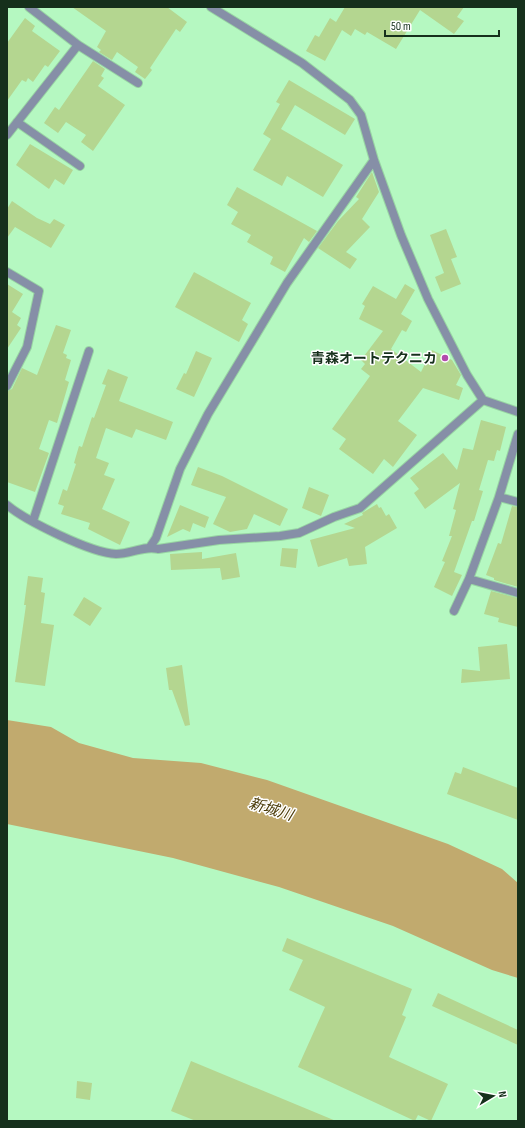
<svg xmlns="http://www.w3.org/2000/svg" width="525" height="1128" font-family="'Sofia Sans Condensed','Noto Sans JP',sans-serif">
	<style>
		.water { fill: #c1aa6e }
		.building { fill: #b4d690 }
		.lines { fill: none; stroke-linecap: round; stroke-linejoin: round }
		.minor-casing { stroke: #98d4a3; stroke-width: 10 }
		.minor { stroke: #868fa7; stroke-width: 8 }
		.poi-dot { fill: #b24aad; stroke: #fff; stroke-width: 1.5 }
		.labels { text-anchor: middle; stroke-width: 3; stroke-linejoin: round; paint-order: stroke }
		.poi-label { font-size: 14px; font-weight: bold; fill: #16301c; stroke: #fff; text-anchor: end }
		.water-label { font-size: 15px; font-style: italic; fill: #4a3a07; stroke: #fff }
	</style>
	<rect width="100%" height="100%" fill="#b5f8c1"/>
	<path class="water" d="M7,720L51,727L79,743L133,758L201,763L267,780L448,844L502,869L518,883V978L492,970L393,926L279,887L173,858L7,824Z"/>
	<path class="building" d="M72,7H167L187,22L180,32L176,29L150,68L152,70L145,79L135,72L138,67L117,52L112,60L99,52L101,50L97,47L106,31Z
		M345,7H464L457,17L464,21L454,34L420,10L396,49L367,32L365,35L355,29L351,36L342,30L325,61L306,51L315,35L319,37L330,18L336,22Z
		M25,18L35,26L32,31L60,51L48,67L45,65L33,82L28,78L26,82L22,80L7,101V43Z
		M93,61L105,69L101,76L104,78L98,86L125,105L93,151L81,142L86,135L66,122L58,133L44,123L55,107L59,110Z
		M289,80L355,119L345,135L295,105L281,129L343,165L323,197L287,176L282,186L253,170L271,139L263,134L280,104L276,102Z
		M30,144L73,170L64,185L55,179L49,189L16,165Z
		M372,172L379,192L362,219L370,227L346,252L357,259L350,269L318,248L338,221L359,199L356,197Z
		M237,187L317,231L309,242L304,238L285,272L270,264L273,257L247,242L251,235L231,224L238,212L227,205Z
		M12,201L37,218L50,224L54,219L65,225L51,248L15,227L7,238V209Z
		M446,229L457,257L451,259L461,284L441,292L435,277L444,273L430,235Z
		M194,272L251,303L242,320L248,324L239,342L175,307Z
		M7,284L23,294L12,312L21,318L17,325L21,328L7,349Z
		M405,284L415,290L401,314L412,321L406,332L402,330L391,349L421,372L432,350L452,360L461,375L456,385L463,388L459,400L423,388L398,421L417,435L393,467L384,459L373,474L339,449L346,439L332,429L370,376L361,369L365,364L361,360L383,331L359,319L365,306L362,304L373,286L396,299Z
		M56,325L71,330L63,353L67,355L66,358L71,360L65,380L69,382L57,423L49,420L39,449L49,453L35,492L7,482V391L12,389L22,368L37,375Z
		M196,351L212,358L194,397L176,389L184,373L186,374Z
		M108,369L128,377L119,401L173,422L166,440L136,429L132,438L106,428L96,458L109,463L104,475L115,479L102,509L130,522L120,545L88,529L90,523L61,514L64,506L58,504L63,489L67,491L76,464L74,463L79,446L82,447L92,417L94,418L106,385L102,384Z
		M481,420L506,427L500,451L497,450L494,461L488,460L479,490L483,491L474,521H472L454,572L462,575L452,596L434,587L445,562L442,561L452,536H449L456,510L453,509L460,483L425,509L414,493L419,489L410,478L443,453L457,470L463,448L473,450Z
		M198,467L222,476L288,509L280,526L254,514L247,529L230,532L213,524L226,497L191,485Z
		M309,487L329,495L321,516L302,508Z
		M377,504L379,508L381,507L386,516L389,514L397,528L365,547L367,564L349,566L347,558L318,567L310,540L355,528L344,524L363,515L362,513Z
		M180,505L209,517L205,528L193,523L190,532L183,529L167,537Z
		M512,506L518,507V587L494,580V578L486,575L498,543L501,544Z
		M282,548L298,549L296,568L280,566Z
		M202,552V559L236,553L240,577L222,580L220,568L171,570L170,554Z
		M28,576L43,578L41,592L45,593L41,623L54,625L45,686L15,682L26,605H24Z
		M491,591L518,598V627L498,622L499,618L484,614Z
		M84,597L102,608L90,626L73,615Z
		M507,644L510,679L461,683L462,669L480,671L478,647Z
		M182,665L190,725L185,726L172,690H169L166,668Z
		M463,767L518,788V820L447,794L455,772L461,774Z
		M287,938L412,989L402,1015L406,1017L389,1057L448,1084L431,1121L418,1115L415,1121L298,1067L325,1007L289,990L303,960L282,951Z
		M438,993L518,1030V1045L432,1006Z
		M191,1061L336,1121H196L171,1111Z
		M77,1081L92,1083L90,1100L76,1098Z"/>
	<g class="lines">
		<defs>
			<path id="minor" d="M29,7L78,45L138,83
				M211,7L302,63L350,100L361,115L374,160L401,235L428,299L467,375L483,400L518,412
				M17,122L80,166
				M7,135L78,45
				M7,272L39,291L27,347L7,386
				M518,434L499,497L518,502
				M7,505C26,521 91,553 116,554C131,554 145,545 158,549L219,540L280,536L299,533L334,517L360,508L483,400
				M33,521L89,351
				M150,547L156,538L180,469L208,414L287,283L374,160
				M469,579L518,593
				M454,611L469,579L499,497"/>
		</defs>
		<use href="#minor" class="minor-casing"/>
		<use href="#minor" class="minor"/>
	</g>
	<circle class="poi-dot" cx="445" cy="358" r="4"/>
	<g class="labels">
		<g class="poi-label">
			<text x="437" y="363">青森オートテクニカ</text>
		</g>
		<g class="water-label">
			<text transform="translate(271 809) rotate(17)" y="5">新城川</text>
		</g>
	</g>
	<rect width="525" height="1128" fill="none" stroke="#16301c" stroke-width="16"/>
	<g transform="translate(493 1096) rotate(80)" stroke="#ffffff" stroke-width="3" paint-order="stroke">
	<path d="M0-3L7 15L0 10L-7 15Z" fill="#16301c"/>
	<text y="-6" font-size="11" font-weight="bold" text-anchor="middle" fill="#16301c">N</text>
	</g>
	<path d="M385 30v6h114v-6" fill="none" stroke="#16301c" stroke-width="2"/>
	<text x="391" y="30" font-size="12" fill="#16301c" stroke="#ffffff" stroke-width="3" paint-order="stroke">50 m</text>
</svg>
